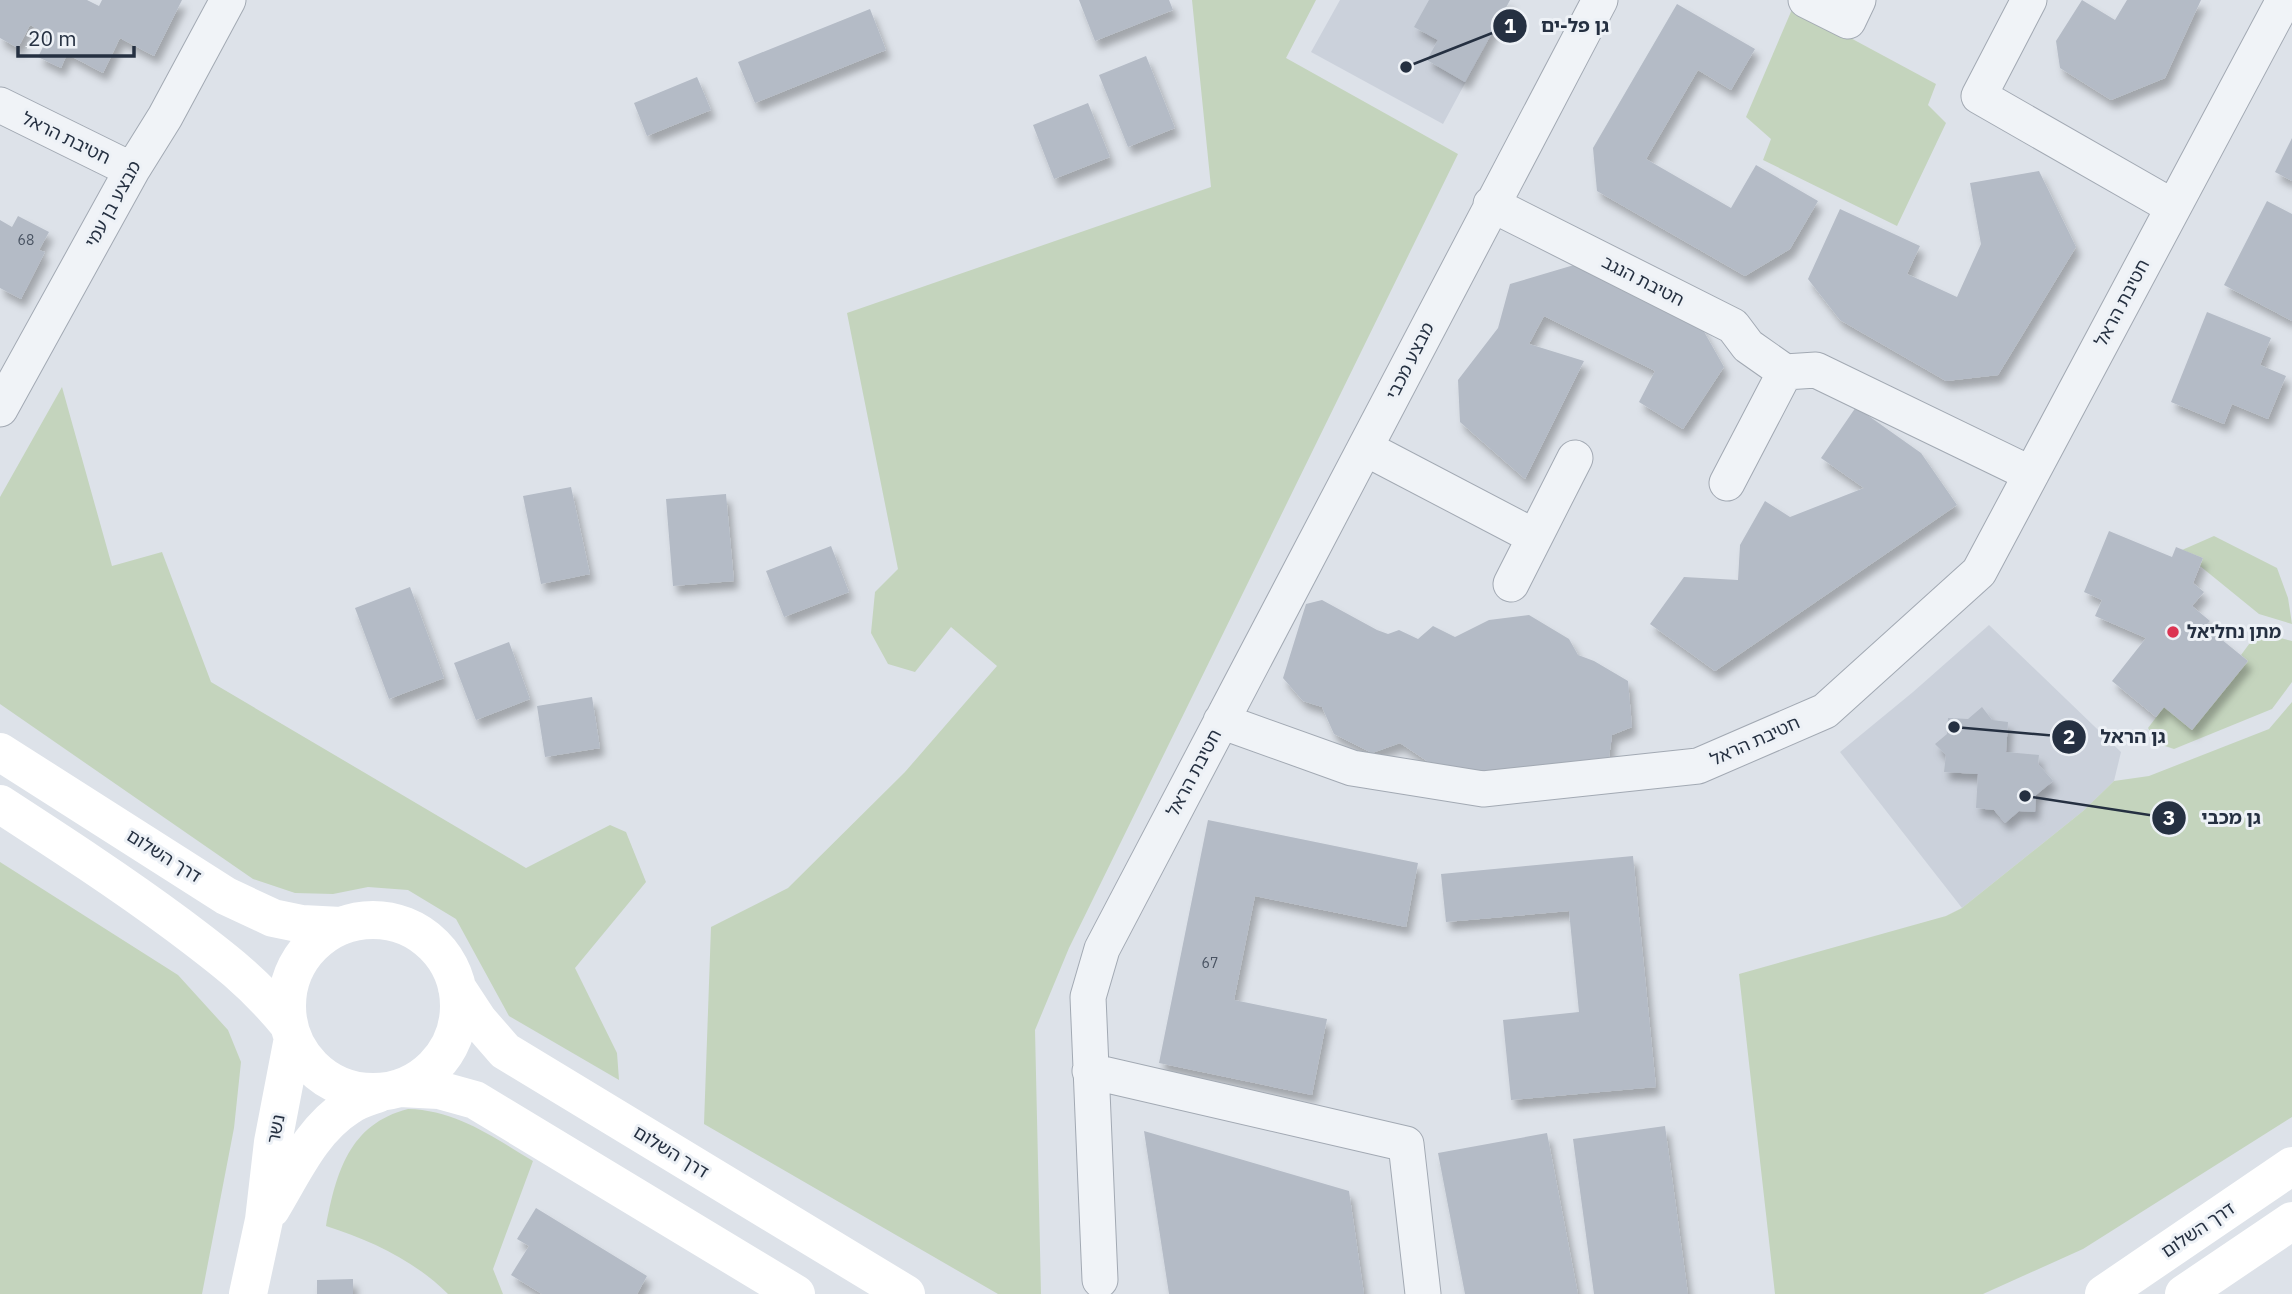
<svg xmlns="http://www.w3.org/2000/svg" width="2292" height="1294" font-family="'IBM Plex Sans','Noto Sans Hebrew',sans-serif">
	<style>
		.built { fill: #cbd1db }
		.green { fill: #c4d4bd }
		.building { fill: #b4bbc6; filter: url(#shadow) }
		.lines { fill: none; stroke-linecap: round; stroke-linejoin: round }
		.street-casing { stroke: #a2a9b3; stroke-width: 37 }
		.street { stroke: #f0f3f7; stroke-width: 35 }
		.secondary { stroke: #fff; stroke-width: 38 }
		.poi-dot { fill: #dc3452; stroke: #edf1f6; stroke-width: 2.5 }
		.labels { text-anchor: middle; stroke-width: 6; stroke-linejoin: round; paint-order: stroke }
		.number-label { font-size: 14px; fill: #495362 }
		.street-label { font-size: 18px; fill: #253041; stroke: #edf1f6 }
		.poi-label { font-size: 18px; font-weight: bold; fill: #253041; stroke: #edf1f6; text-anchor: start }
		.leader { fill: none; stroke: #253041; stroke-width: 2.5 }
		.callout-dot { fill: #253041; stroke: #edf1f6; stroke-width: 2.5 }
		.mark-label { font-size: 21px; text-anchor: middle; font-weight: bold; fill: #fff }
		.callout-label { font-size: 19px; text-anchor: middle; font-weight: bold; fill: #253041; stroke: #edf1f6; stroke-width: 6; stroke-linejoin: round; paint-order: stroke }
	</style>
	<defs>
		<filter id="shadow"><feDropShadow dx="4.5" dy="8" stdDeviation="3.5" flood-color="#0004"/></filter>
	</defs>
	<rect width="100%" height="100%" fill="#dde2e9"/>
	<path class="built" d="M1340,0H1510L1443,124L1311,52Z
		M1989,625L2121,752L2114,781L2083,811L1962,908L1840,752L1913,692Z"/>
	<path class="green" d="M1192,0H1316L1286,58L1458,154L1069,948L1035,1030L1041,1294H998L704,1124L711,927L788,888L905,772L997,666L951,627L915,672L888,664L871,633L875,592L898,569L847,313L1211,187Z
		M1793,7L1936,84L1928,105L1946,123L1897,226L1763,160L1771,139L1746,117Z
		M62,387L112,566L162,552L211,682L526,868L610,825L626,832L646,882L575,968L617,1053L619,1080L509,1016L456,919L408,890L368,887L333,894L295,893L253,879L0,704V497Z
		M2214,536L2277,568L2288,598L2292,624L2259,614L2200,566L2203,558L2182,550Z
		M2258,632L2292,641V682L2272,709L2174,749L2159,744L2148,728L2164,707L2192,730L2248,661L2241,655Z
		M2292,702V1117L2083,1249L1983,1294H1775L1739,974L1946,916L1962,908L2083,811L2114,781L2149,776L2269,729Z
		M0,862L178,975L228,1030L241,1062L234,1128L202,1294H0Z
		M408,1109C456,1110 493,1137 533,1161L493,1269L503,1294H448C414,1260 370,1240 326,1226C336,1173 349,1124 408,1109Z"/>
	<path class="building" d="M0,0H87L99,6L102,0H182L154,56L120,38L103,73L67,54L61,68L38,57L49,35L30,25L18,48L0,38Z
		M1079,0H1169L1173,10L1095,41Z
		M1429,0H1510L1465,82L1427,60L1438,40L1414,27Z
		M2082,0L2115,20L2127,0H2201L2165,78L2111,100L2060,68L2056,41Z
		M1677,4L1755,49L1731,90L1698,70L1646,159L1731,208L1756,165L1818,201L1790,249L1745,276L1597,191L1593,148Z
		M870,9L886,50L755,103L738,62Z
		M1146,56L1175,128L1128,147L1099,75Z
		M697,77L711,110L647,136L634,103Z
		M1088,103L1110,157L1054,179L1033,125Z
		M2292,138V181L2275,172Z
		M2039,171L2076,247L1998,375L1946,381L1840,320L1808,279L1840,209L1920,246L1907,274L1957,297L1981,244L1970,183Z
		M2267,201L2292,214V321L2224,285Z
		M18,216L49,232L39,250L45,252L21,299L0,288V220L12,227Z
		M1574,265L1698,321L1724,367L1683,429L1639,402L1655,371L1544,316L1529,344L1584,361L1525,479L1460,422L1458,380L1498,328L1510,284Z
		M2207,312L2271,338L2260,365L2286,376L2268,419L2232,404L2224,424L2171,402Z
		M1856,407L1921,453L1957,505L1715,671L1650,624L1684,577L1738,580L1740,545L1765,501L1790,517L1864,488L1821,458Z
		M571,487L590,574L541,584L523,496Z
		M726,494L734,581L673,586L666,499Z
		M2109,531L2172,557L2176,547L2203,558L2193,583L2204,592L2192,606L2210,621L2205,626L2248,661L2192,730L2164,707L2156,717L2112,681L2146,638L2095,616L2102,600L2084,592Z
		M831,546L849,592L784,617L766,571Z
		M410,587L444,678L389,699L355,608Z
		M1322,600L1377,630L1388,634L1399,630L1418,639L1433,626L1455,637L1489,620L1529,615L1569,639L1578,655L1594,661L1628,681L1632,727L1612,735L1609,758L1448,775L1400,743L1372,753L1334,734L1322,707L1303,701L1283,678L1306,604Z
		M509,642L530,699L476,720L454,663Z
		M592,697L600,748L545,757L537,706Z
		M1982,707L1992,720L2008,722L2006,752L2039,755L2038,764L2053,781L2036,795L2035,812L2019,811L2005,823L1994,810L1976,808L1978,774L1944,772L1946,755L1935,744L1947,734L1948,718L1968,719Z
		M1208,820L1418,863L1406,927L1255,896L1234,1000L1327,1019L1312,1095L1159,1063Z
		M1633,856L1656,1087L1511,1100L1503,1020L1579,1012L1569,911L1446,922L1441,874Z
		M1665,1126L1688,1294H1594L1573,1139Z
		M1144,1131L1349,1191L1364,1294H1169Z
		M1547,1133L1578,1294H1465L1438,1153Z
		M536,1208L647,1276L637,1294H542L511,1275L529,1246L517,1239Z
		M353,1279V1294H317V1280Z"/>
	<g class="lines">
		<defs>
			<path id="street" d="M1806,0L1848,21L1858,0
				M2029,0L1979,96L2173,207
				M0,105L132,170
				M1491,204L1733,326L1748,346L1785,372L1816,370L2031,474
				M0,409L132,170L165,117L228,0
				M1365,448L1535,537
				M1727,483L1785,372
				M1511,584L1575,458
				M1221,721L1352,768L1483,789L1698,766L1825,711L1979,572L2284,0
				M1090,1071L1406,1144L1423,1294
				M1100,1280L1088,997L1102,949L1600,0"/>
		</defs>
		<use href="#street" class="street-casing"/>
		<use href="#street" class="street"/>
		<path class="secondary" d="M0,752L226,896L273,918L302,924L341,926
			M0,804C60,843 120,882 178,925C222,958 254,982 289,1025
			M287 1006a86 86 0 1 1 172 0a86 86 0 1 1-172 0Z
			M457,988L478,1020L505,1051L906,1294
			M400,1088L439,1090L475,1100L796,1294
			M271,1209C293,1173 311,1130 349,1106C357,1100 369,1097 379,1093
			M248,1294L264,1220L273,1142L293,1038
			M2104,1294L2292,1166
			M2184,1294L2292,1221"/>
	</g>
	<circle class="poi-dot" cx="2173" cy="632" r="7"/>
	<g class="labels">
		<g class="number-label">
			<text x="26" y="245">68</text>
			<text x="1210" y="968">67</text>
		</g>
		<g class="street-label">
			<text transform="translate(66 138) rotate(26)" y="6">חטיבת הראל</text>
			<text transform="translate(113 204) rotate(-61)" y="6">מבצע בן עמי</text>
			<text transform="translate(1643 281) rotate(27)" y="6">חטיבת הנגב</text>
			<text transform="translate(2122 303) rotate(-62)" y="6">חטיבת הראל</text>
			<text transform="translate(1410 361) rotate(-63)" y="6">מבצע מכבי</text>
			<text transform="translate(1755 741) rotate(-24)" y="6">חטיבת הראל</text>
			<text transform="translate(1194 773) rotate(-62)" y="6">חטיבת הראל</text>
			<text transform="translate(164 856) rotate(32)" y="6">דרך השלום</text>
			<text transform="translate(276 1129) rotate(-79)" y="6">נשר</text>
			<text transform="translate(671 1152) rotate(31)" y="6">דרך השלום</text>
			<text transform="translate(2198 1230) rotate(-34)" y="6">דרך השלום</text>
		</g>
		<g class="poi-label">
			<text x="2187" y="638">מתן נחליאל</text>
		</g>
	</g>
	<path class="leader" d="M1406 67L1510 26M1954 727L2069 737M2025 796L2169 818"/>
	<g class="callout-dot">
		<circle cx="1406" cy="67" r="7"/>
		<circle cx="1954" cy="727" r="7"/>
		<circle cx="2025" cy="796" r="7"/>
		<circle cx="1510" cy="26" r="18"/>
		<circle cx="2069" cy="737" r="18"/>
		<circle cx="2169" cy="818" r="18"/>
	</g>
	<g class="mark-label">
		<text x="1510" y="33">1</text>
		<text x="2069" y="744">2</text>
		<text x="2169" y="825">3</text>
	</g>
	<g class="callout-label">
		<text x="1575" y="32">גן פל-ים</text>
		<text x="2133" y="743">גן הראל</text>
		<text x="2231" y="824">גן מכבי</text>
	</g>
	<path d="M18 46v10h116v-10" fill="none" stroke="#253041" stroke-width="3.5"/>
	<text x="28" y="46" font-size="21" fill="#253041" stroke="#edf1f6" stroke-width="5" paint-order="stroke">20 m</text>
</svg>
